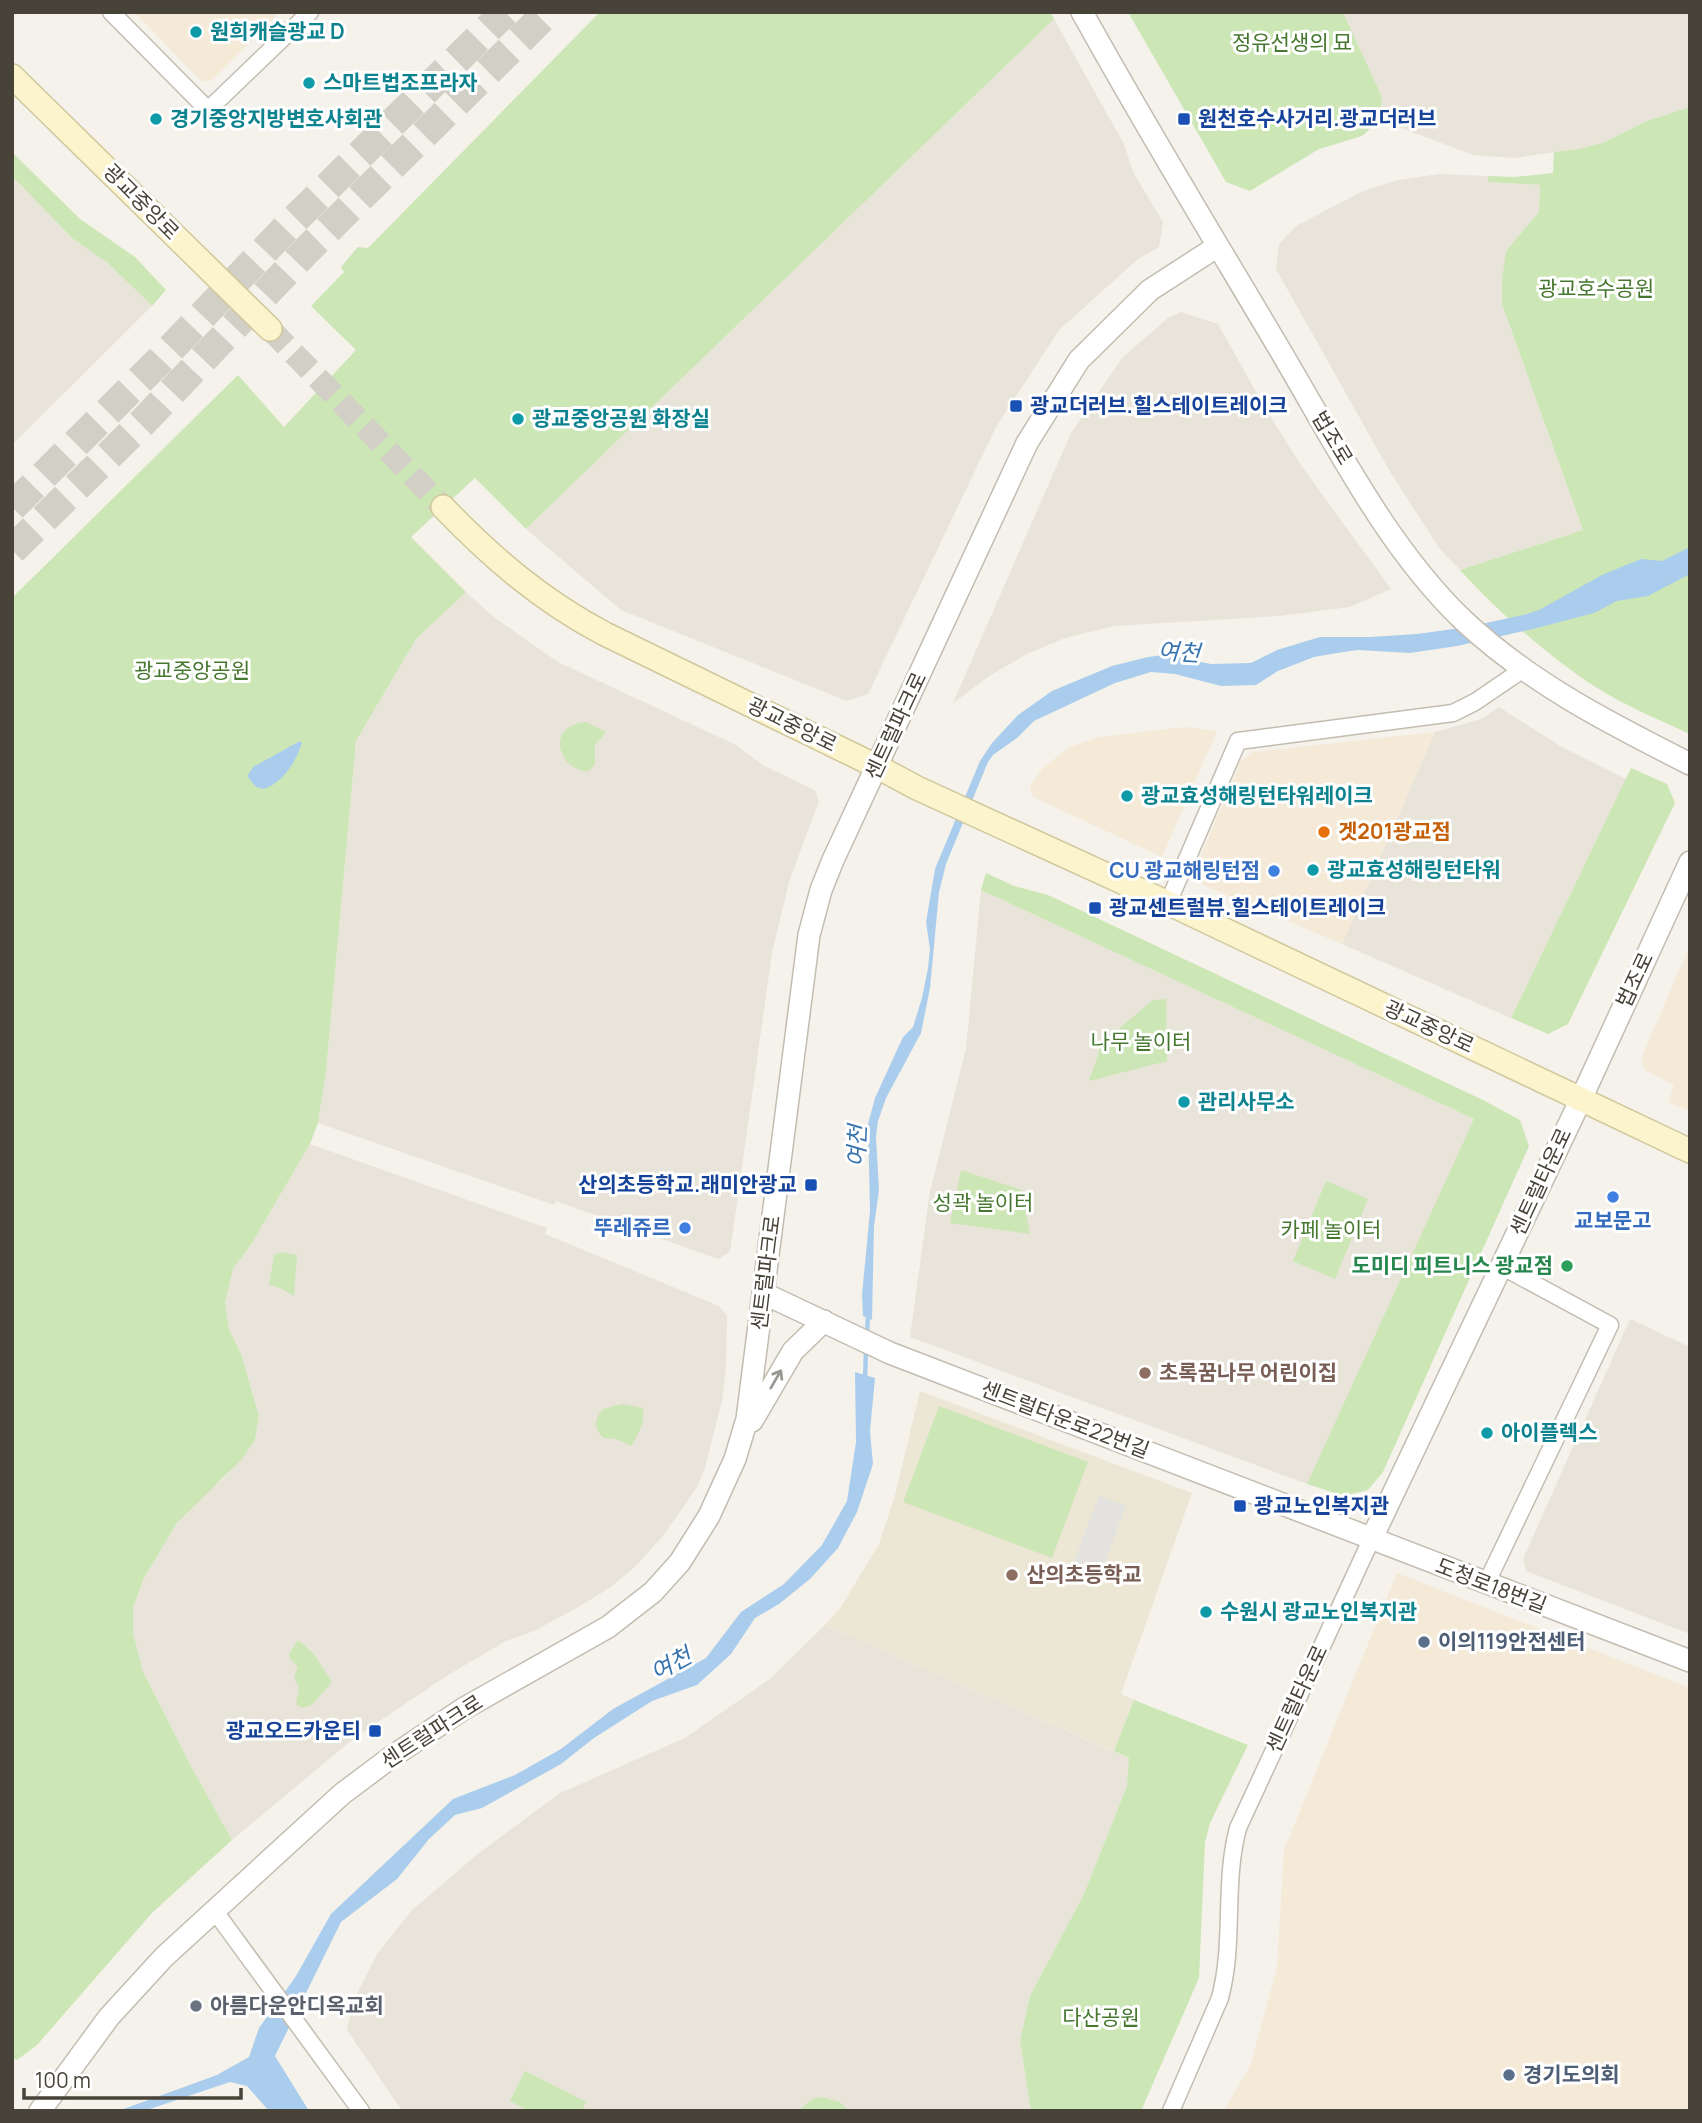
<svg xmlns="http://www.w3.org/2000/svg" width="1702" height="2123" font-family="Manrope,'Noto Sans KR',sans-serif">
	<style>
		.residential { fill: #e8e4d9 }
		.commercial { fill: #f4ead7 }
		.education { fill: #ece7d5 }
		.green { fill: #cde6b6 }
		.parking { fill: #e3e2de }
		.water { fill: #abcded }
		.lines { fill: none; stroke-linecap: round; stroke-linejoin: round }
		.stream { stroke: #abcded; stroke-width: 4.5 }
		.secondary-tunnel { stroke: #d2cfc7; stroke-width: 23; stroke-dasharray: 23 11; stroke-linecap: butt }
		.motorway-tunnel { stroke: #d2cfc7; stroke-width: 30; stroke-dasharray: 30 15; stroke-linecap: butt }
		.minor-casing { stroke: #c2bdb0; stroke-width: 19 }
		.tertiary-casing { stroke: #c2bdb0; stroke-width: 24 }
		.secondary-casing { stroke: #d1c79c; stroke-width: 26 }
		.minor { stroke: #fff; stroke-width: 16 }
		.tertiary { stroke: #fff; stroke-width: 21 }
		.secondary { stroke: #fcf4cd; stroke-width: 23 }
		.oneway { stroke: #9a9892 }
		.culture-dot { fill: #0f9aa8; stroke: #fff; stroke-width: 2.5 }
		.transit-dot { fill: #1a4fb4; stroke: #fff; stroke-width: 2.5 }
		.food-dot { fill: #e8710a; stroke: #fff; stroke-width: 2.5 }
		.shop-dot { fill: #3f7fe0; stroke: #fff; stroke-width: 2.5 }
		.leisure-dot { fill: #2e9e5b; stroke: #fff; stroke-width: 2.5 }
		.education-dot { fill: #8d6e63; stroke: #fff; stroke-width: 2.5 }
		.service-dot { fill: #5c6f8a; stroke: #fff; stroke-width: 2.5 }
		.worship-dot { fill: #6b7280; stroke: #fff; stroke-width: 2.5 }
		.labels { text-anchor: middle; stroke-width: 6; stroke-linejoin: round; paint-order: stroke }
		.culture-label { font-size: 21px; font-weight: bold; fill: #0d838f; stroke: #fff; text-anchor: start }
		.park-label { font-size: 21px; fill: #45772e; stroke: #fff }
		.transit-label { font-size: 21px; font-weight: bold; fill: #164399; stroke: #fff; text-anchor: start }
		.street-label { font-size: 21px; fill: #484339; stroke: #fff }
		.food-label { font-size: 21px; font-weight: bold; fill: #c56008; stroke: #fff; text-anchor: start }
		.shop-label { font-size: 21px; font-weight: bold; fill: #366cbe; stroke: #fff; text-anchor: end }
		.leisure-label { font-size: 21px; font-weight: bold; fill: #27864d; stroke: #fff; text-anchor: end }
		.education-label { font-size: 21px; font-weight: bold; fill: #785e54; stroke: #fff; text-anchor: start }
		.service-label { font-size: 21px; font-weight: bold; fill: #4e5e75; stroke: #fff; text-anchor: start }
		.worship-label { font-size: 21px; font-weight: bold; fill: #5b616d; stroke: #fff; text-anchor: start }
		.water-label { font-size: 23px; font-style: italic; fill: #3773ae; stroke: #fff }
	</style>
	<rect width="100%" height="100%" fill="#f4f2ea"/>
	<path class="residential" d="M1343,12H1690V107L1647,121L1605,142L1579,149L1514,158L1473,155L1380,120L1382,97Z
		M1054,19L1124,144L1133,172L1163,222L1159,247L1138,259L1059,330L996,427L868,694L847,701L621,610L526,529Z
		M1440,174L1488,176V182L1540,185L1539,212L1506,251L1502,304L1583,530L1460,570L1439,548L1389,470L1276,269L1279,244L1296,226L1363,191L1398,180Z
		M12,176L72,238L108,263L152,306L12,445Z
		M1181,312L1218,324L1264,406L1300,464L1391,589L1350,607L1279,616L1114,626L1065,638L1027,654L991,675L953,703L1071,433L1122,358L1168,318Z
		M466,592L495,618L558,662L736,745L764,766L815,790L819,801L789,882L772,953L730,1252L718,1259L556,1201L554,1205L318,1123L326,1071L356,741L416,639Z
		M1499,707L1560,746L1626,779L1511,1018L1342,944L1435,732L1482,719Z
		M981,890L1476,1120L1307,1484L910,1337L930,1191L966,1049Z
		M310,1144L547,1228L545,1234L719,1306L727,1316L726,1368L722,1401L705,1468L697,1487L663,1536L637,1565L611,1587L582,1605L534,1631L506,1641L448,1675L353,1739L232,1840L192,1768L143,1672L133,1633V1608L144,1578L177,1523L202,1496L223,1479L255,1440L259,1416L241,1354L229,1329L225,1303L233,1269L252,1243Z
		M1630,1319L1690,1347V1634L1526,1571L1523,1559Z
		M825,1625L1129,1758L1127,1786L1084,1894L1030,1996L1020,2041L1031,2111H402L347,2030L354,1999L377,1954L412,1910L479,1853L560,1793L685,1738L771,1678Z"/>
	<path class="commercial" d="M134,12H280L211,81H201Z
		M1185,727L1217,731L1162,857L1033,797L1030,786L1042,769L1069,747L1100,737Z
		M1435,732L1342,944L1203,885L1196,867L1241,761L1253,752Z
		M1690,945V1111L1668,1102L1674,1085L1645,1070L1641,1059Z
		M1397,1573L1690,1688V2111H1224L1251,2064L1277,1967L1284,1850Z"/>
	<path class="education" d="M920,1391L1192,1493L1121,1694L1134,1700L1114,1751L825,1625L841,1607L879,1544L895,1495Z"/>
	<path class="green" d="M600,12H1050L1054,19L526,529L475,478L411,537L466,592L416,639L356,741L326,1071L318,1123L310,1144L252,1243L233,1269L225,1303L229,1329L241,1354L259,1416L255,1440L242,1459L177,1523L144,1578L133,1608V1633L143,1672L192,1768L232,1840L152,1913L37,2045L17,2060L12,2057V598L238,375L284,427L356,350L311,306L344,272L341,267L358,247L368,248Z
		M1128,12H1343L1382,97L1380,120L1362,136L1319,149L1250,191L1226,182Z
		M1690,107V734C1657,719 1624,705 1594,686C1547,655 1498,612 1460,570L1583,530L1502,304V280L1506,251L1539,212L1540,185L1488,182V176L1513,177L1553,173L1554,152L1579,149L1605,142L1647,121Z
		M12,152L80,219L135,257L166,290L152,306L108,263L72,238L12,176Z
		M586,722L606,732L595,745V765L589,771C560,773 543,726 586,722Z
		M1631,768L1667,784L1675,803L1568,1024L1548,1034L1511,1018Z
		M986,873L1014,886L1048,895L1483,1100L1520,1120L1529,1146L1383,1472L1368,1490L1344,1496L1307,1484L1474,1119L981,890Z
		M1166,999L1167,1061L1089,1081L1102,1043L1153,1000Z
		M961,1170L1022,1190L1030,1234L950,1223Z
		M1326,1181L1368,1199L1335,1279L1293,1261Z
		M282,1252L297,1255L294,1296L280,1288L269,1285L274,1255Z
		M622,1404L643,1408C645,1421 639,1434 631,1446L616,1439L604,1438C593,1429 594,1419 603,1409Z
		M939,1406L1088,1462L1052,1558L903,1502Z
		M298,1640L314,1654L332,1682L312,1705L302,1708L296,1704L299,1688L294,1677L298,1668L290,1659L289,1654Z
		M1134,1700L1248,1745L1210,1823L1205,1842L1199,1978L1141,2111H1031L1020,2041L1030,1996L1084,1894L1127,1786L1129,1758L1114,1751Z
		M525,2071L586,2102L582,2111H529L510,2101Z
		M821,2097L840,2102L849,2111H798L812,2099Z"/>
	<path class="parking" d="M1099,1495L1126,1506L1097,1583L1070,1573Z"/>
	<path class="water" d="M1690,547V574L1648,596L1617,601L1594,613L1537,628L1457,646L1410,653L1358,650L1337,653L1314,657L1278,671L1256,685L1221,686L1175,674L1151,672L1115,683L1034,721L1017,738L993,755L988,762L946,864L939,892L930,988L921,1033L886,1098L878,1121L876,1137L879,1190L874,1226L872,1320L863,1316L862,1295L870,1211L868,1124L875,1098L903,1037L913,1027L922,998L928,968L930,949L926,922L935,869L980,761L992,743L1018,715L1052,691L1112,666L1148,657L1163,655L1211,664L1251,663L1277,650L1320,637H1370L1417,634L1468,627L1527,614L1539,610L1602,575L1641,559L1662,561Z
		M300,741L302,743C296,762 282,784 263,789L256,787L247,776L253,767Z
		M855,1372L875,1378L870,1431L873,1464L857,1512L838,1548L810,1579L779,1604L755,1618L731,1654L697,1685L652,1701L594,1738L561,1764L482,1808L455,1815L429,1839L397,1879L341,1922L275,2056L309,2111H269L247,2086L230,2082L144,2111H118L217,2075L249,2057L259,2028L296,1976L331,1914L453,1799L515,1775L561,1749L613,1709L706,1658L741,1612L784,1584L822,1545L847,1501L856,1442Z"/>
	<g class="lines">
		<path class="stream" d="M867,1334L868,1315
			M865,1379L866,1350"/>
		<path class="secondary-tunnel" d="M270,329L443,507"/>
		<path class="motorway-tunnel" d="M12,507L160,360L287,227L505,12
			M12,550L143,422L307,250L548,12"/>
		<defs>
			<path id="minor" d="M111,12L208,110L310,12
				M1168,903L1238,741L1453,713L1475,702L1522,670
				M1486,1584L1610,1325L1501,1266
				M214,1910L361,2111
				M1171,2111L1220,1998C1235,1942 1223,1884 1238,1828L1371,1540"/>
			<path id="tertiary" d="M1082,12C1145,126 1213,237 1280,350C1334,441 1386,546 1463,620C1530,683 1609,723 1690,764
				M763,1293L890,1353L1690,1661
				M752,1421L793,1351L824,1321
				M1371,1540L1581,1099L1690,862
				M40,2111L109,2017L164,1957L342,1794L390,1758L463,1709L608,1627L653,1592L680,1562L709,1516L735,1459L747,1419L809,935L821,890L833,860L1027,443L1079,360L1150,290L1218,246"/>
			<path id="secondary" d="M12,76L270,329
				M443,507C492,558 542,601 605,634L878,767L917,788L1168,903L1690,1151"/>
		</defs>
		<use href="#minor" class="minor-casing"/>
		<use href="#tertiary" class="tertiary-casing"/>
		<use href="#secondary" class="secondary-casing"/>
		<use href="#minor" class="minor"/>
		<use href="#tertiary" class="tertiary"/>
		<use href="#secondary" class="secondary"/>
	</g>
	<defs><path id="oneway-shaft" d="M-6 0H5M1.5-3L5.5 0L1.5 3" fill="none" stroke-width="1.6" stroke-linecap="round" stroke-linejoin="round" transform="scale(1.75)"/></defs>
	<use class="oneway" href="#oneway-shaft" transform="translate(776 1379) rotate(-60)"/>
	<g class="culture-dot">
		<circle cx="196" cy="32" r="7"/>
		<circle cx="309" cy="83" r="7"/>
		<circle cx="156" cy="119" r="7"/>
		<circle cx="518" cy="419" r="7"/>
		<circle cx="1127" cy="796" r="7"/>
		<circle cx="1313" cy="870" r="7"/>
		<circle cx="1184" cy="1102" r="7"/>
		<circle cx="1487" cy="1433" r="7"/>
		<circle cx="1206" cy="1612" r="7"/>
	</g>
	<g class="transit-dot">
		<rect x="1177" y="112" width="14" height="14" rx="3.5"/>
		<rect x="1009" y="399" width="14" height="14" rx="3.5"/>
		<rect x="1088" y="901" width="14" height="14" rx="3.5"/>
		<rect x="804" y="1178" width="14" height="14" rx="3.5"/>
		<rect x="1233" y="1499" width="14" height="14" rx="3.5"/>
		<rect x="368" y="1724" width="14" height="14" rx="3.5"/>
	</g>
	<circle class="food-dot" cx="1324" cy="832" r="7"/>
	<g class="shop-dot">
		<circle cx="1274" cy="871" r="7"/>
		<circle cx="1613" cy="1197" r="7"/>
		<circle cx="685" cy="1228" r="7"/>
	</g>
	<circle class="leisure-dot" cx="1567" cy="1266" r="7"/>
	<g class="education-dot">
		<circle cx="1145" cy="1373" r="7"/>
		<circle cx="1012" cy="1575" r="7"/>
	</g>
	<g class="service-dot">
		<circle cx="1424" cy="1642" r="7"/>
		<circle cx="1509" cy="2075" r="7"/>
	</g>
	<circle class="worship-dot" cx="196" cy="2006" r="7"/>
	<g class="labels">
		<g class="culture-label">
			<text x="210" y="39">원희캐슬광교 D</text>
			<text x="323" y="90">스마트법조프라자</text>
			<text x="170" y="126">경기중앙지방변호사회관</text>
			<text x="532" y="426">광교중앙공원 화장실</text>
			<text x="1141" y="803">광교효성해링턴타워레이크</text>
			<text x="1327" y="877">광교효성해링턴타워</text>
			<text x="1198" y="1109">관리사무소</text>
			<text x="1501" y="1440">아이플렉스</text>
			<text x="1220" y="1619">수원시 광교노인복지관</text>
		</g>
		<g class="park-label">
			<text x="1292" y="50">정유선생의 묘</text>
			<text x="1596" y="296">광교호수공원</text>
			<text x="192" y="678">광교중앙공원</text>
			<text x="1141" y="1049">나무 놀이터</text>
			<text x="983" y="1210">성곽 놀이터</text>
			<text x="1331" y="1237">카페 놀이터</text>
			<text x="1101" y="2025">다산공원</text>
		</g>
		<g class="transit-label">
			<text x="1198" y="126">원천호수사거리.광교더러브</text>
			<text x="1030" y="413">광교더러브.힐스테이트레이크</text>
			<text x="1109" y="915">광교센트럴뷰.힐스테이트레이크</text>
			<text x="797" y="1192" text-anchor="end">산의초등학교.래미안광교</text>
			<text x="1254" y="1513">광교노인복지관</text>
			<text x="361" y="1738" text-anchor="end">광교오드카운티</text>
		</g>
		<g class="street-label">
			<text transform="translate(141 202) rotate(45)" y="7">광교중앙로</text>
			<text transform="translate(1332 438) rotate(59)" y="7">법조로</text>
			<text transform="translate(792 725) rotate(26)" y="7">광교중앙로</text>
			<text transform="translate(896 726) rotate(-65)" y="7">센트럴파크로</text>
			<text transform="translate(1635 980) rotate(-65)" y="7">법조로</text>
			<text transform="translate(1429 1027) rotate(25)" y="7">광교중앙로</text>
			<text transform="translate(1541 1182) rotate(-65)" y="7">센트럴타운로</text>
			<text transform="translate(766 1273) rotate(-83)" y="7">센트럴파크로</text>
			<text transform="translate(1065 1420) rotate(21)" y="7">센트럴타운로22번길</text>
			<text transform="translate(1491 1586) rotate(21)" y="7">도청로18번길</text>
			<text transform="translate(1297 1699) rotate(-65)" y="7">센트럴타운로</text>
			<text transform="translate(432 1732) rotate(-33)" y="7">센트럴파크로</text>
		</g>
		<g class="food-label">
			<text x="1338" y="839">겟201광교점</text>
		</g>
		<g class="shop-label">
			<text x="1260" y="878">CU 광교해링턴점</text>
			<text x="1613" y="1228" text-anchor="middle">교보문고</text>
			<text x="671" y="1235">뚜레쥬르</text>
		</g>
		<g class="leisure-label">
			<text x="1553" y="1273">도미디 피트니스 광교점</text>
		</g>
		<g class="education-label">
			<text x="1159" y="1380">초록꿈나무 어린이집</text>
			<text x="1026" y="1582">산의초등학교</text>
		</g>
		<g class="service-label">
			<text x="1438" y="1649">이의119안전센터</text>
			<text x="1523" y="2082">경기도의회</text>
		</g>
		<g class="worship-label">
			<text x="210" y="2013">아름다운안디옥교회</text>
		</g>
		<g class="water-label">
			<text transform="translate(1179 652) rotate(4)" y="8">여천</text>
			<text transform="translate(857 1146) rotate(-88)" y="8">여천</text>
			<text transform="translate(671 1664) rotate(-29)" y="8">여천</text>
		</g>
	</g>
	<rect width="1702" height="2123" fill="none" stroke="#484339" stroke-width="28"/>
	<path d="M24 2088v10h217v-10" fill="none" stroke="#484339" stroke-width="3.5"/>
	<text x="35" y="2088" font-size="21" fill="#484339" stroke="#ffffff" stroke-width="5" paint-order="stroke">100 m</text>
</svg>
